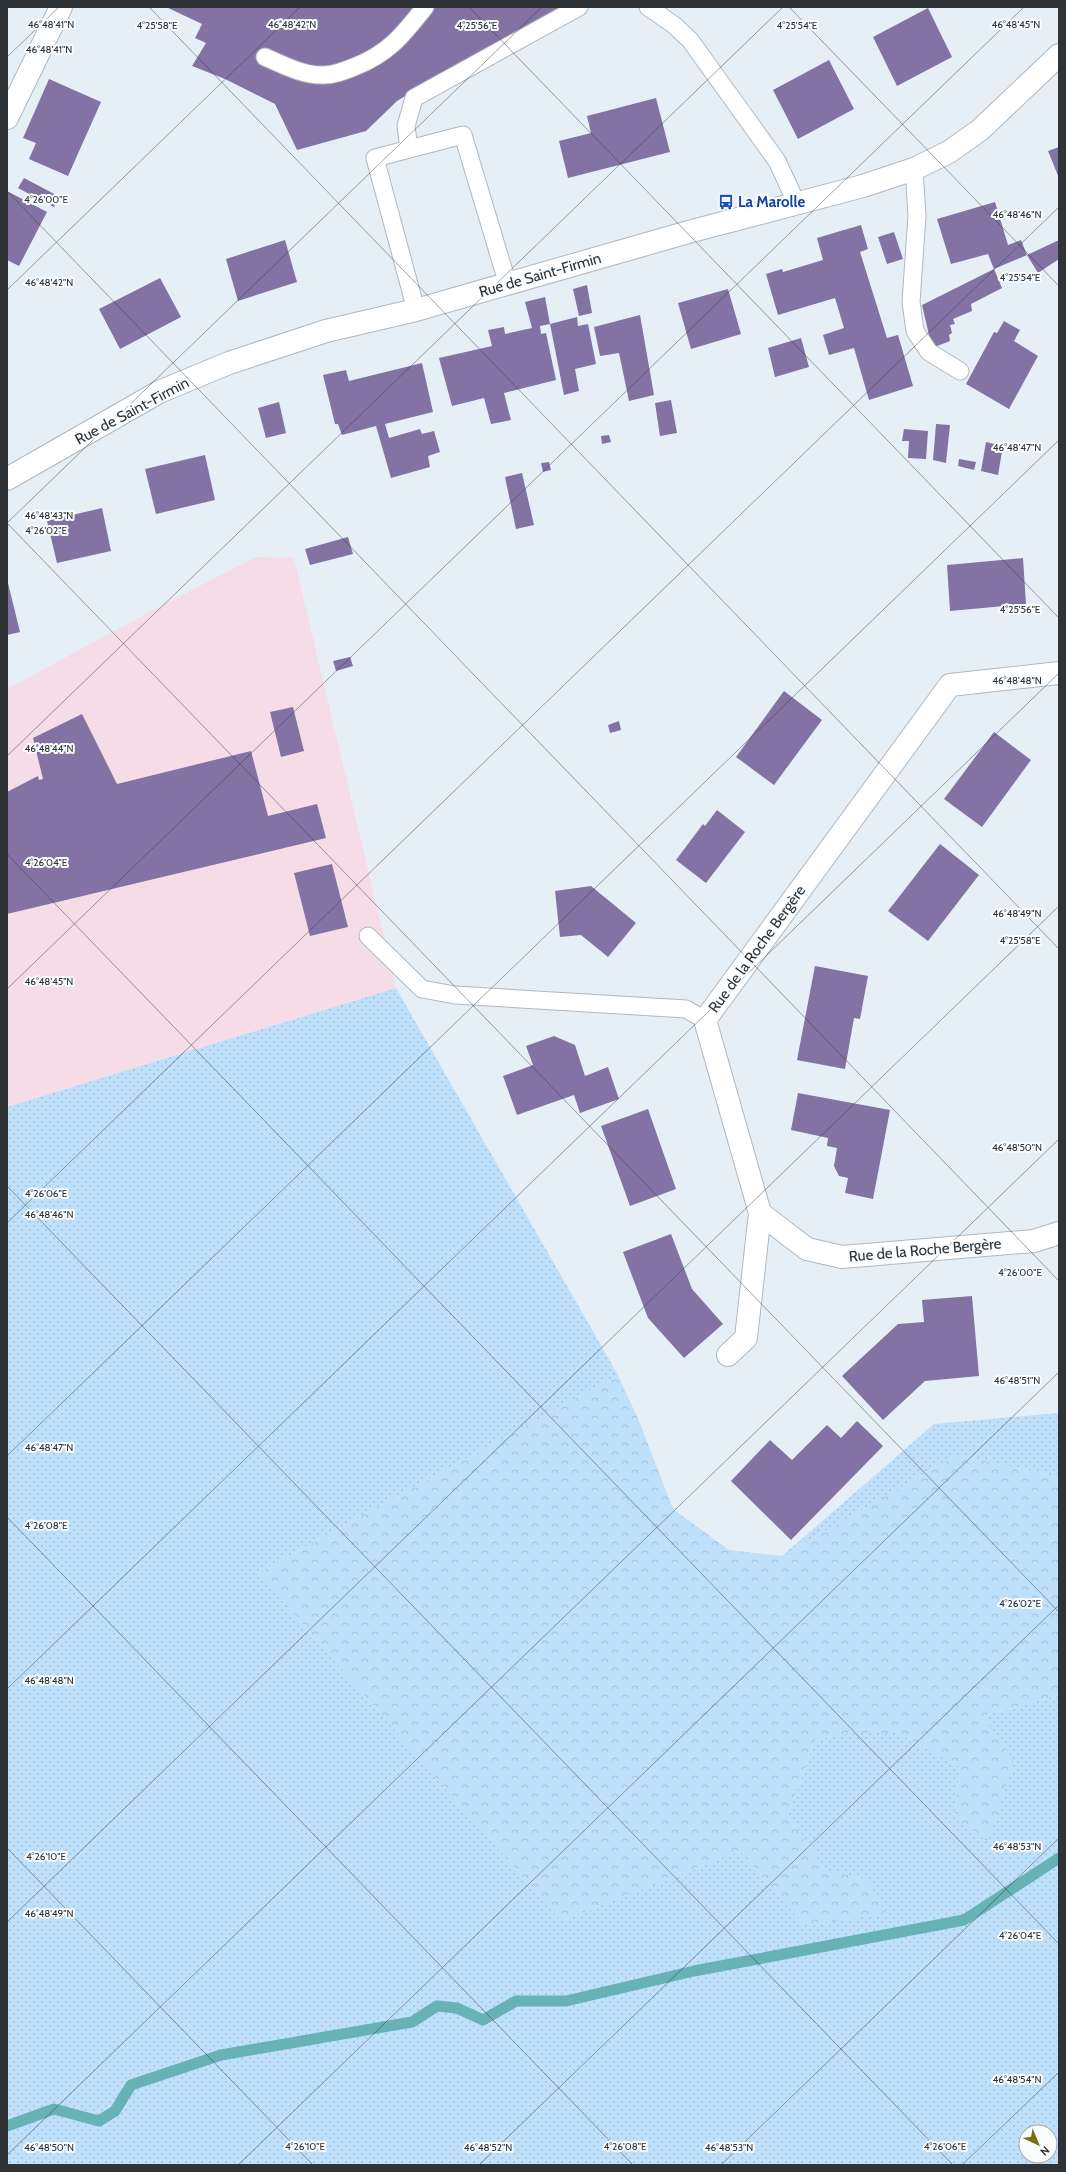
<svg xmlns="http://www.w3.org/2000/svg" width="1066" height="2172" font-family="Cabin,sans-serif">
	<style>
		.education { fill: #f5dce7 }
		.grass { fill: url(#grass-dots); fill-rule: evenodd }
		.forest { fill: url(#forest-crowns) }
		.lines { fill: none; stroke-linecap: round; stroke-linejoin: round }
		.stream { stroke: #67b2b4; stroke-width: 11 }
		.building { fill: #8373a4 }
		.service-casing { stroke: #b0b8bf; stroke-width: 19 }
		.minor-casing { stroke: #b0b8bf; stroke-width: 24 }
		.service { stroke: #fff; stroke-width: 17 }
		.minor { stroke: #fff; stroke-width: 22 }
		.ticks { fill: none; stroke: #303335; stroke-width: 1; stroke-opacity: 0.45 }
		.labels { text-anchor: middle; stroke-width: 4; stroke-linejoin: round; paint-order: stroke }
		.transit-label { font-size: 15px; font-weight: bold; fill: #164399; stroke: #f8fcff; text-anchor: start }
		.street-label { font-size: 15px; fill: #303335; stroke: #f8fcff }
		.ticks-label { font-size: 10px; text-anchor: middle; fill: #303335; stroke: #f8fcff; stroke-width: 4; stroke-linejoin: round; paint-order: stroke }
	</style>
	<defs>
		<pattern id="grass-dots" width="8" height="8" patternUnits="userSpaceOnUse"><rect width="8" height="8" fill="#bfe0fb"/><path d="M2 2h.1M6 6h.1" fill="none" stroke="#a4c1d8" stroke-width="1.8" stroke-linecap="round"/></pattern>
		<pattern id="forest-crowns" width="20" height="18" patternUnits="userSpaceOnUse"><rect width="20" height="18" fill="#bfe0fb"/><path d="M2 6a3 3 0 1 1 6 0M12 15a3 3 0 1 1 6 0" fill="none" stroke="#a4c1d8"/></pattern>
	</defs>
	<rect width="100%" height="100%" fill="#e7eff6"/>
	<path class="education" d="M256,557L294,558L396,988L7,1107V689L155,609Z"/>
	<path class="grass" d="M396,988L618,1375L258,1573L561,1921L740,1851L804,1925L868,1880L825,1870L788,1816L815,1740L848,1733H898L960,1767L954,1817L983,1716L1059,1695V2165H7V1107ZM1026,2132H1050V2156H1026Z
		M1059,1413V1477L957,1455L782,1556L934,1424Z"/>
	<path class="forest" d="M618,1375L639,1421L673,1509L729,1550L782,1556L957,1455L1059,1477V1695L983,1716L1014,1761L987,1841L954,1817L960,1767L898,1733H848L815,1740L788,1816L825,1870L868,1880L886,1914L804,1925L740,1851L561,1921L258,1573Z"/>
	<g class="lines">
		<path class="stream" d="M7,2126L54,2109L99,2121L115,2111L131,2085L221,2055L412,2022L437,2006L457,2008L483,2020L516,2001H566L694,1971L964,1920L1059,1858"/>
	</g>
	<path class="building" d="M166,7H562L458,64L397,101L366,131L297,150L275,104L225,79L192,66L206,43L195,38L202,24Z
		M928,8L952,57L897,86L873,37Z
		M829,60L854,109L798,139L773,90Z
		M49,79L101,102L68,176L29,159L36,143L23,138Z
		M656,98L670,152L568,178L559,141L591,133L587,116Z
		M1059,147V178L1048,151Z
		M24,178L60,197L54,207L18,188Z
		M7,191L47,212L19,266L7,260Z
		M995,202L1008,245L1021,240L1027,255L994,269L988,254L951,264L937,219Z
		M861,225L868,249L860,252L887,338L898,335L913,386L869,400L854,348L829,355L823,335L844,328L835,298L778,315L766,274L782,269L783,272L823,260L817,238Z
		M894,232L903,259L887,264L878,237Z
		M285,240L297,282L238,301L226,259Z
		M1059,240V259L1038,273L1027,255Z
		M994,269L1002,288L971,304L972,311L953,319L955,324L950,325L952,333L949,335L950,341L932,348L922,305Z
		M160,278L181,317L120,349L99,309Z
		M587,285L592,313L579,316L573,289Z
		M728,289L741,334L691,349L678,303Z
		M545,297L550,324L540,326L541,334L546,333L556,380L504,393L511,420L491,424L484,398L452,406L439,358L492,346L488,330L504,327L505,334L532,328L525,302Z
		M640,315L654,395L629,401L619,353L600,356L594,327Z
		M577,317L578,326L588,324L596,364L575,369L579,391L564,395L550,324Z
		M1004,321L1020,330L1014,341L1038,356L1009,409L966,384L994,332L997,333Z
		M801,338L809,367L775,377L768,348Z
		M422,363L433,412L385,424L389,438L420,429L422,434L434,431L440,452L428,456L430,467L391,478L376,426L342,435L338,424H335L323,375L346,370L349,381Z
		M671,400L677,433L660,436L655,403Z
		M279,402L286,433L266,438L258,408Z
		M936,424L950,425L946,463L933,460Z
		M904,429L928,431L926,459L908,458L909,441H902Z
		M609,435L611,442L602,444L601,436Z
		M986,442L1003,446L998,475L981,471Z
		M205,455L215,500L156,514L145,469Z
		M959,459L976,462L974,470L958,466Z
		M549,462L551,470L543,472L541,463Z
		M522,473L534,525L516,529L505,477Z
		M102,508L111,551L57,563L47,521Z
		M348,537L353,554L310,565L305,549Z
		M1023,558L1026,604L950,611L947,565Z
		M7,579L20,632L7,635Z
		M350,657L353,666L336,671L333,661Z
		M784,691L822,720L774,785L736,757Z
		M293,707L304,751L281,757L270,712Z
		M82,714L117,784L251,751L268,816L317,804L326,838L7,914V792L38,776L39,780L43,779L33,738Z
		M619,721L621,730L610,733L608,725Z
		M994,732L1031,760L982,827L944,799Z
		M717,810L745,832L706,883L676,860L703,824L705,826Z
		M940,844L979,875L928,941L888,911Z
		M332,864L348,927L310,936L294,873Z
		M591,886L636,923L608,957L581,935L560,937L555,891Z
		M815,966L868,976L860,1019L854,1018L845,1069L797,1060Z
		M554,1036L575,1045L585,1076L608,1067L619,1099L580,1113L574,1095L517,1115L503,1076L533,1065L526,1046Z
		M798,1093L890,1110L873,1199L845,1193L848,1178L839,1176L834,1166L837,1148L827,1146L828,1138L791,1130Z
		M648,1109L676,1189L630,1206L601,1126Z
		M671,1234L692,1289L723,1324L684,1358L648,1318L623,1252Z
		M972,1296L979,1376L925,1381L883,1420L842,1376L898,1324L924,1322L922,1300Z
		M857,1421L883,1446L791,1540L731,1481L770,1440L792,1460L827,1425L841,1438Z"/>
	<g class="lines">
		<defs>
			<path id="service" d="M648,7L674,25L690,40L777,161L797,204
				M265,57C283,65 304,76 324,75C334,75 344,71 354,67C388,54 403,35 425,7
				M409,149L406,126L414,98L579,7
				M914,169L917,216L911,302L915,331L929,352L960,371
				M416,310L375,158L463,135L508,285
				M368,936L422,989L455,995L686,1009L705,1020"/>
			<path id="minor" d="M7,118L61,7
				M7,479L159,392L229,363L326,331L416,310L692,231L863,186L914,169L949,152L980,130L1059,55
				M1059,673L950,685L705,1020L760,1213L807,1249L842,1257L1034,1241L1059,1233
				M728,1355L746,1338L760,1213"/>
		</defs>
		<use href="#service" class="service-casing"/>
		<use href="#minor" class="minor-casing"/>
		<use href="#service" class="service"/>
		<use href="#minor" class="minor"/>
	</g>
	<path class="ticks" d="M149,7L1059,949M469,7L1059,618M789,7L1059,286M7,57L59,7M7,191L1059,1281M7,290L300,7M7,523L1059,1612M7,523L542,7M7,756L783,7M7,854L1059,1944M7,989L1024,7M7,1186L953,2165M7,1223L1059,207M7,1456L1059,440M7,1517L633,2165M7,1689L1059,673M7,1848L313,2165M7,1922L1059,906M7,2155L1059,1139M238,2165L1059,1372M479,2165L1059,1605M721,2165L1059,1838M962,2165L1059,2072"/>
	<defs>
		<symbol id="bus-bare" viewBox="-9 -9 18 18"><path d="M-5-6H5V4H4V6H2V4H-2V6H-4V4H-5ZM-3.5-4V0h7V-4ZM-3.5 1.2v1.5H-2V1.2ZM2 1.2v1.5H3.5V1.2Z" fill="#1a4fb4" stroke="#f8fcff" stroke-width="2.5" paint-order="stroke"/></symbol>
	</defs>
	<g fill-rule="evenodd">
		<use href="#bus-bare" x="715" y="191" width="22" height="22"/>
	</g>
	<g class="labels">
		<g class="transit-label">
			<text x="738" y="207">La Marolle</text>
		</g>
		<g class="street-label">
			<text transform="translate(540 275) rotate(-16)" y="5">Rue de Saint-Firmin</text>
			<text transform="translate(132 411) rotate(-28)" y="5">Rue de Saint-Firmin</text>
			<text transform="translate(757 949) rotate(-54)" y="5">Rue de la Roche Bergère</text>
			<text transform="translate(925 1250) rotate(-5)" y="5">Rue de la Roche Bergère</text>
		</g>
	</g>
	<g class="ticks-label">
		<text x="51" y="28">46°48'41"N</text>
		<text x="292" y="28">46°48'42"N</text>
		<text x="1016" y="28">46°48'45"N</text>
		<text x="157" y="29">4°25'58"E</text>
		<text x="477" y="29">4°25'56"E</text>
		<text x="797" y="29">4°25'54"E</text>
		<text x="49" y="53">46°48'41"N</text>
		<text x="46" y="203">4°26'00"E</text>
		<text x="1017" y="218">46°48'46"N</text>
		<text x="1020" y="281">4°25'54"E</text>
		<text x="49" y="286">46°48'42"N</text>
		<text x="1017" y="451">46°48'47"N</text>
		<text x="49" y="519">46°48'43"N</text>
		<text x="46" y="534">4°26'02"E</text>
		<text x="1020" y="613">4°25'56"E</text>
		<text x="1017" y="684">46°48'48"N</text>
		<text x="49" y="752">46°48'44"N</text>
		<text x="46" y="866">4°26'04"E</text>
		<text x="1017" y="917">46°48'49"N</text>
		<text x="1020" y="944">4°25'58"E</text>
		<text x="49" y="985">46°48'45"N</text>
		<text x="1017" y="1151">46°48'50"N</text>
		<text x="46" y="1197">4°26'06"E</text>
		<text x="49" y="1218">46°48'46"N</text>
		<text x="1020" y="1276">4°26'00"E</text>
		<text x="1017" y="1384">46°48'51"N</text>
		<text x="49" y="1451">46°48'47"N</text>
		<text x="46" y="1529">4°26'08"E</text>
		<text x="1020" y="1607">4°26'02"E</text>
		<text x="49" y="1684">46°48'48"N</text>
		<text x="1017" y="1850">46°48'53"N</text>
		<text x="46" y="1860">4°26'10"E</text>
		<text x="49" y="1917">46°48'49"N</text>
		<text x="1020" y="1939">4°26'04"E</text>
		<text x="1017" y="2083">46°48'54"N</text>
		<text x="305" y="2150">4°26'10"E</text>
		<text x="625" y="2150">4°26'08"E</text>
		<text x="945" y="2150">4°26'06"E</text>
		<text x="488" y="2151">46°48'52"N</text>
		<text x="729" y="2151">46°48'53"N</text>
		<text x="49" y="2151">46°48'50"N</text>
	</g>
	<rect width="1066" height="2172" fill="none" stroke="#303335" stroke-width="16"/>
	<g transform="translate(1038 2144) rotate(136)"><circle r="19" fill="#f8fcff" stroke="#a8acae"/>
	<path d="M0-3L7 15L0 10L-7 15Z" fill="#787113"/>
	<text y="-6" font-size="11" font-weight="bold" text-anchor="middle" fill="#303335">N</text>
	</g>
</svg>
